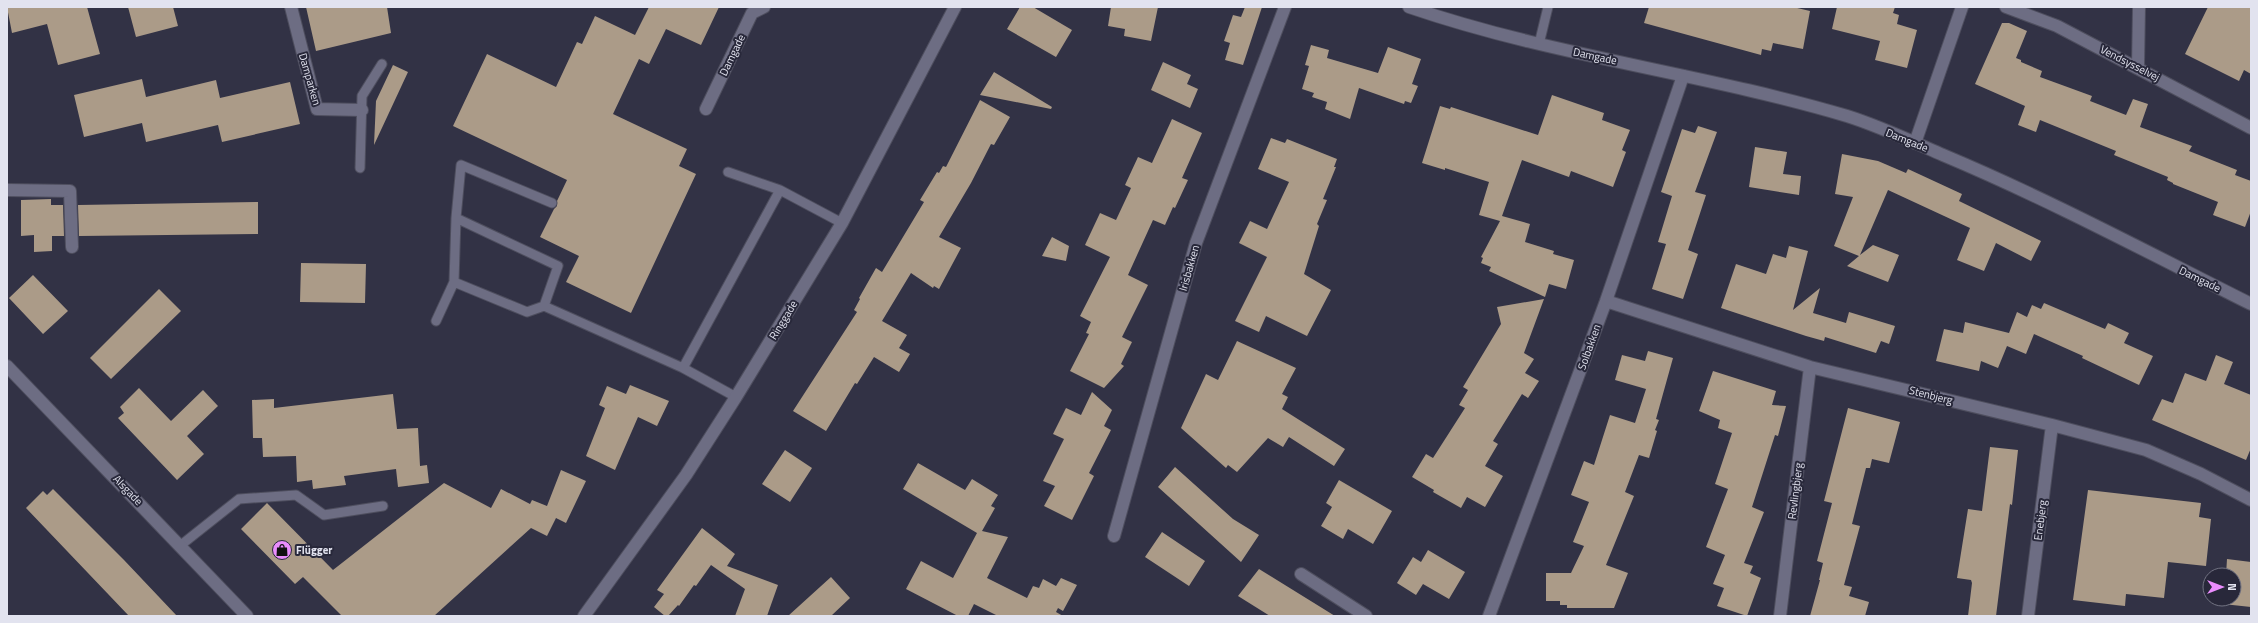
<svg xmlns="http://www.w3.org/2000/svg" width="2258" height="623" font-family="'Titillium Web',sans-serif">
	<style>
		.building { fill: #ab9b88 }
		.lines { fill: none; stroke-linecap: round; stroke-linejoin: round }
		.service-casing { stroke: #4e4e5e; stroke-width: 11 }
		.minor-casing { stroke: #4e4e5e; stroke-width: 14 }
		.tertiary-casing { stroke: #4e4e5e; stroke-width: 14 }
		.service { stroke: #6d6d83; stroke-width: 9 }
		.minor { stroke: #6d6d83; stroke-width: 12 }
		.tertiary { stroke: #6d6d83; stroke-width: 12 }
		.labels { text-anchor: middle; stroke-width: 4; stroke-linejoin: round; paint-order: stroke }
		.street-label { font-size: 11px; fill: #e2e3ef; stroke: #28283a }
		.poi-label { font-size: 11px; font-weight: bold; fill: #e2e3ef; stroke: #28283a; text-anchor: start }
	</style>
	<rect width="100%" height="100%" fill="#323245"/>
	<path class="building" d="M7,7H87L100,54L58,65L47,24L12,33Z
		M128,7H173L178,26L136,37Z
		M306,7H387L391,33L316,51Z
		M649,7H719L701,45L666,29L649,64L639,59L613,114L687,149L679,166L696,174L631,313L566,282L579,256L540,237L554,209L557,206V201L567,180L453,126L487,54L556,87L577,42L582,44L595,16L635,35Z
		M1020,7H1033L1072,30L1056,57L1007,29Z
		M1111,7H1158L1151,41L1124,36L1125,29L1108,26Z
		M1245,7H1262L1243,65L1225,60L1230,43L1224,41L1233,15L1241,17Z
		M1649,7H1793L1810,11L1803,49L1773,43L1771,51L1762,49L1761,55L1644,23Z
		M1837,7H1895L1893,13L1899,15L1897,24L1917,30L1907,68L1875,60L1880,41L1832,29Z
		M2208,7H2251V74L2244,70L2239,81L2185,54Z
		M2002,23H2009L2027,31L2016,58L2021,60V62L2042,71L2040,77L2092,96L2090,101L2126,115L2133,99L2148,104L2140,127L2192,146L2189,151L2237,170L2235,175L2251,181V211L2245,227L2213,215L2218,202L2173,184V183L2167,180L2168,177L2114,155L2116,151L2040,120L2036,132L2018,125L2025,106L1975,84Z
		M1311,45L1329,50L1327,58L1378,73L1388,47L1421,59L1412,84L1418,86L1411,103L1405,101L1404,104L1359,88L1350,119L1325,109L1327,102L1312,97L1314,93L1302,89L1309,66L1305,65Z
		M1163,62L1191,75L1187,84L1198,89L1190,108L1151,90Z
		M393,65L408,72L374,145L376,101Z
		M994,72L1052,107L1051,109L980,95Z
		M142,79L146,97L216,80L220,98L290,82L300,124L222,142L218,125L146,142L142,123L84,137L74,95Z
		M1552,95L1604,113L1602,120L1630,130L1622,150L1626,152L1613,187L1571,171L1569,177L1522,160L1502,216L1530,224L1525,242L1554,251L1553,254L1574,260L1566,289L1549,284L1545,297L1489,271L1491,267L1481,263L1483,258L1481,257L1500,221L1479,215L1489,182L1445,168V170L1422,163L1440,106L1450,109L1451,107L1538,135Z
		M980,100L1010,117L994,145L991,144L971,183L939,237L961,248L939,289L934,286L933,288L911,273L882,321L907,335L899,348L910,354L899,372L874,357L857,384L855,383L826,431L793,411L857,312L854,310L860,299L859,298L876,268L882,272L924,202L920,200L937,172L939,173L943,166L946,167Z
		M1172,119L1202,133L1182,178L1188,180L1175,208L1173,207L1165,225L1153,220L1128,275L1148,285L1122,337L1132,342L1121,364L1124,366L1104,388L1070,371L1089,334L1086,333L1091,322L1080,316L1110,257L1085,245L1100,213L1116,220L1131,188L1125,185L1138,157L1152,163Z
		M1698,126L1717,132L1695,192L1706,195L1688,250L1698,254L1683,299L1652,289L1666,244L1658,242L1672,196L1661,192L1682,129L1695,133Z
		M1271,138L1285,143L1287,139L1337,159L1334,167H1336L1323,199L1327,200L1317,224L1319,226L1304,274L1331,290L1307,336L1266,316L1259,332L1235,321L1267,257L1239,243L1250,221L1267,229L1289,182L1258,169Z
		M1755,147L1787,152L1783,174L1801,176L1799,195L1749,187Z
		M1842,154L1878,161L1906,173L1908,169L1962,194L1959,201L2041,241L2031,261L1996,243L1984,271L1957,260L1970,228L1888,190L1860,255L1873,245L1899,255L1888,282L1847,266L1859,256L1834,246L1853,197L1835,194Z
		M51,199V205H63L64,236H52V251L34,252V235L21,236V200Z
		M258,202V234L79,236L78,205Z
		M1052,237L1069,246L1066,261L1042,256Z
		M1789,246L1808,251L1793,310L1820,288L1813,313L1846,323L1849,312L1895,326L1889,344L1881,341L1876,353L1825,337L1824,341L1806,336L1721,308L1736,264L1766,274L1773,254L1786,258Z
		M301,263L366,264L365,303L300,302Z
		M33,275L68,311L43,334L9,298Z
		M159,289L181,311L111,379L90,358Z
		M1544,299L1524,353L1534,359L1525,373L1539,381L1528,398L1522,394L1493,441L1498,444L1485,466L1503,476L1485,507L1467,497L1461,508L1433,492L1434,490L1412,477L1426,454L1433,458L1465,408L1459,405L1468,390L1463,387L1501,324L1497,307Z
		M2044,303L2105,329L2108,323L2129,333L2124,343L2153,356L2139,385L2082,358L2083,356L2034,334L2026,354L2007,346L1998,368L1981,361L1979,371L1936,361L1944,329L1963,333L1965,322L2009,333L2017,312L2027,317L2032,305L2041,309Z
		M1237,341L1296,368L1282,394L1288,397L1282,409L1345,449L1334,466L1289,437L1283,447L1268,438L1237,472L1228,465L1226,468L1181,428L1206,374L1218,380Z
		M1648,351L1673,358L1656,419L1659,420L1655,430L1657,431L1649,458L1639,455L1625,492L1634,496L1606,565L1628,573L1614,608H1567V605H1560V601H1546V573H1571L1584,546L1573,542L1589,502L1571,495L1584,461L1594,465L1610,415L1635,423L1646,389L1615,380L1622,355L1645,361Z
		M2216,355L2233,362L2224,384L2251,395V448L2246,460L2152,420L2162,399L2173,403L2185,373L2206,381Z
		M1713,371L1776,391L1772,405L1786,406L1778,436L1775,435L1752,507L1764,512L1744,563L1753,566L1750,573L1761,578L1747,616L1717,606L1724,588L1713,584L1725,555L1706,547L1728,489L1715,484L1732,433L1718,428L1720,420L1699,411Z
		M630,385L669,401L657,426L638,417L615,470L586,456L605,408L599,405L607,386L626,394Z
		M139,388L171,421L203,390L218,406L187,436L204,454L177,480L118,418L124,413L120,407Z
		M1092,392L1112,410L1104,426L1111,430L1089,473L1094,476L1072,520L1044,506L1055,486L1043,481L1064,439L1053,434L1066,408L1081,415Z
		M393,394L397,429L418,428L420,466L427,465L429,483L398,487L396,469L344,476L346,485L313,489L312,480L297,482L296,456L263,457L262,438H253L252,400L274,399V408Z
		M1848,408L1900,422L1889,463L1872,459L1870,468H1866L1852,524L1860,526L1844,585L1852,587L1849,596L1869,602L1865,616H1810L1820,580H1819L1823,563L1817,561L1832,503L1824,501Z
		M1990,447L2018,450L2012,505L2010,504L1996,616H1968L1972,583L1971,580L1957,578L1968,509L1982,511Z
		M785,450L812,468L790,502L762,484Z
		M918,463L965,490L972,479L998,495L991,506L995,508L982,531L1008,537L987,578L1027,598L1033,586L1039,588L1043,579L1056,586L1061,578L1077,585L1063,611L1058,608L1056,612L1063,616H998L974,604L968,616H958L906,589L921,561L953,578L977,533L903,489Z
		M1175,467L1233,519L1259,535L1241,562L1158,487Z
		M561,470L586,481L566,523L556,518L547,536L531,528L434,616H342L303,577L295,584L241,529L267,503L333,570L444,483L491,508L501,489L530,504L532,500L547,506Z
		M1339,480L1392,511L1373,544L1348,529L1343,539L1321,526L1332,507L1326,503Z
		M53,489L124,560L177,616H129L26,508L43,491L47,495Z
		M2088,490L2201,503L2199,517L2211,519L2206,566L2168,562L2164,598L2126,594L2125,606L2073,600Z
		M702,528L735,554L727,566L778,585L767,616H735L745,589L711,565L696,586L694,585L679,606L678,605L668,616H665L654,607L664,594L657,590Z
		M1162,532L1205,561L1189,586L1145,557Z
		M1428,550L1465,572L1449,599L1423,584L1416,595L1397,583L1413,557L1421,562Z
		M2227,559L2251,562V607L2223,604V599H2234V575H2226Z
		M1259,569L1335,616H1270L1238,596Z
		M831,577L850,598L831,616H788Z"/>
	<g class="lines">
		<defs>
			<path id="service" d="M1539,44L1548,7
				M360,168L362,96L382,64
				M728,172L780,190L842,223
				M456,218L461,165L552,203
				M544,306L527,312L454,282L456,218L558,266L544,306L683,368L736,397
				M436,321L454,282
				M683,368L780,190
				M181,545L239,499L296,495L324,515L383,506"/>
			<path id="minor" d="M291,7L317,109L362,110
				M2006,7L2057,26L2251,128
				M2138,67L2139,7
				M706,109L752,13L764,7
				M1915,143L1962,7
				M7,190L70,191L72,247
				M1606,301L1810,367L2052,425L2146,450L2201,474L2251,500
				M1114,536L1196,243L1285,7
				M1301,574L1366,616
				M1489,616L1606,301L1683,76
				M1780,616L1810,367
				M2028,616L2052,425"/>
			<path id="tertiary" d="M1409,7C1552,56 1702,73 1847,116C1879,126 1911,141 1943,155C2048,199 2149,253 2251,304
				M7,366L247,616
				M584,616L686,475L736,397L842,223L955,7"/>
		</defs>
		<use href="#service" class="service-casing"/>
		<use href="#minor" class="minor-casing"/>
		<use href="#tertiary" class="tertiary-casing"/>
		<use href="#service" class="service"/>
		<use href="#minor" class="minor"/>
		<use href="#tertiary" class="tertiary"/>
	</g>
	<defs>
		<symbol id="shop-disc" viewBox="-11 -11 22 22"><circle r="9.5" fill="#ea8dfd" stroke="#28283a"/><path d="M-5-2.5h2.3a2.7 3.5 0 0 1 5.4 0H5L5.5 6h-11ZM-1.5-2.5h3a1.5 2.3 0 0 0-3 0Z" fill="#111"/></symbol>
	</defs>
	<g fill-rule="evenodd">
		<use href="#shop-disc" x="271" y="539" width="22" height="22"/>
	</g>
	<g class="labels">
		<g class="street-label">
			<text transform="translate(732 55) rotate(-64)" y="4">Damgade</text>
			<text transform="translate(1595 56) rotate(12)" y="4">Damgade</text>
			<text transform="translate(2130 63) rotate(27)" y="4">Vendsysselvej</text>
			<text transform="translate(310 79) rotate(74)" y="4">Damparken</text>
			<text transform="translate(1907 140) rotate(22)" y="4">Damgade</text>
			<text transform="translate(1189 268) rotate(-74)" y="4">Irisbakken</text>
			<text transform="translate(2200 279) rotate(26)" y="4">Damgade</text>
			<text transform="translate(783 320) rotate(-59)" y="4">Ringgade</text>
			<text transform="translate(1589 347) rotate(-70)" y="4">Solbakken</text>
			<text transform="translate(1931 395) rotate(14)" y="4">Stenbjerg</text>
			<text transform="translate(128 490) rotate(46)" y="4">Alsgade</text>
			<text transform="translate(1795 491) rotate(-83)" y="4">Revlingbjerg</text>
			<text transform="translate(2040 520) rotate(-83)" y="4">Enebjerg</text>
		</g>
		<g class="poi-label">
			<text x="296" y="554">Flügger</text>
		</g>
	</g>
	<rect width="2258" height="623" fill="none" stroke="#e2e3ef" stroke-width="16"/>
	<g transform="translate(2222 587) rotate(90)"><circle r="19" fill="#28283a" stroke="#727382"/>
	<path d="M0-3L7 15L0 10L-7 15Z" fill="#ea8dfd"/>
	<text y="-6" font-size="11" font-weight="bold" text-anchor="middle" fill="#e2e3ef">N</text>
	</g>
</svg>
